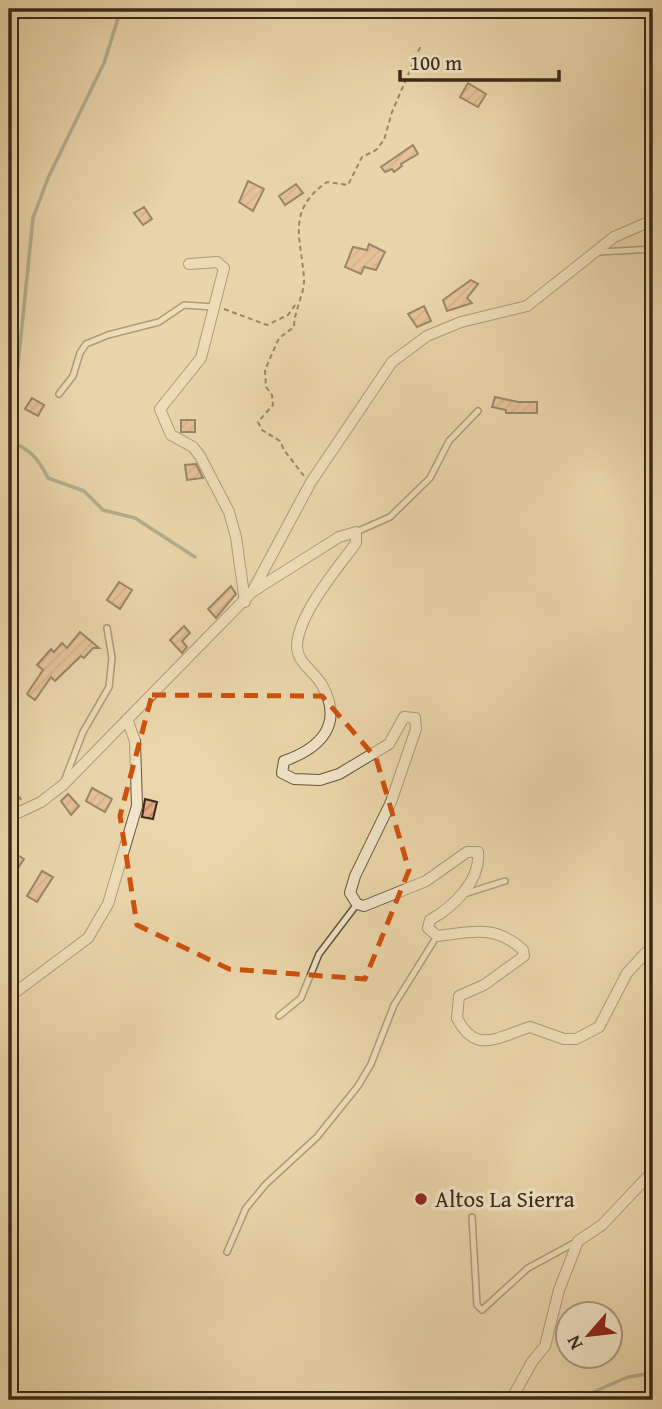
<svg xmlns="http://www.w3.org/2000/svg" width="662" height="1409" font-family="'Gentium Book Plus',serif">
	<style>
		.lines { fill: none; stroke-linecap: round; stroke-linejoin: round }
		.stream { stroke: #727f6e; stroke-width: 3.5 }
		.building { fill: url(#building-hatch); stroke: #3a2918; stroke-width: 2 }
		.service-casing { stroke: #66543c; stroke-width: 8 }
		.minor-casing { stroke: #66543c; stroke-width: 12 }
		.path { stroke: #3a2918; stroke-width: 2; stroke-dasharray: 5 3.5; stroke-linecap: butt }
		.service { stroke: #f1e4c8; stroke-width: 5 }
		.minor { stroke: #f1e4c8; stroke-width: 10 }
		.marked { fill: none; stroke: #ce520e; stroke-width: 5; stroke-dasharray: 14 9; stroke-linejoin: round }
		.poi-dot { fill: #8f2418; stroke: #f1e4c8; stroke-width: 2.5 }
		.labels { text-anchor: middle; stroke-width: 7; stroke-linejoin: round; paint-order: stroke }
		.poi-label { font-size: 23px; fill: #3a2918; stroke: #f1e4c8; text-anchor: start }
	</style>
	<defs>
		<pattern id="building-hatch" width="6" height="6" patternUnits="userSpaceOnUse" patternTransform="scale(1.75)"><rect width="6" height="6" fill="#e3a983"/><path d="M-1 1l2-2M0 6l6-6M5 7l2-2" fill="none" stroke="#b98a6a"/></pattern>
	</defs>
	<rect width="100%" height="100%" fill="#ead6aa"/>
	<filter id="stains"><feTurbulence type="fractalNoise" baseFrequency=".00286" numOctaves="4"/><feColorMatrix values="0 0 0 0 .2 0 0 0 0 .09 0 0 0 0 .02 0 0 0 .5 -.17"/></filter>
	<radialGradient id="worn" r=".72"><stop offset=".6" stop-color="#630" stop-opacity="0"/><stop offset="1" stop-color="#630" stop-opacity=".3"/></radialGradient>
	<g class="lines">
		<path class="stream" d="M16,385L33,218L48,178L104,63L121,9
			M9,441C30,449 38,458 48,478L84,491L103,510L135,518L195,557
			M575,1400L628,1377L653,1373"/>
	</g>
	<path class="building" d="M468,83L486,94L478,107L460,97Z
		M413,145L418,154L401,164L402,166L394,172L392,169L385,172L381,167Z
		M248,181L264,189L253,211L239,202Z
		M296,184L303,193L285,205L279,196Z
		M144,207L152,219L143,225L134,213Z
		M369,244L385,252L376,270L364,267L361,274L345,267L353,247L367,250Z
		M471,280L478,284L467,298L472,303L447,311L443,300Z
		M424,306L431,321L417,327L408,314Z
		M495,397L518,402H537V413H506V410L492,407Z
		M32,398L44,405L38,416L25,409Z
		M181,420H195V432H181Z
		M196,464L203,478L187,480L185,465Z
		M119,582L132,590L120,609L107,600Z
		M231,586L236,594L216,618L208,609Z
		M184,626L190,633L182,641L187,647L182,653L170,640Z
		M80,632L99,648H93L84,658L81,656L55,681L51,677L35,700L27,694L43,670L37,665L51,649L54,652L62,643L67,648Z
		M92,788L112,799L105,812L86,801Z
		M68,794L79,806L71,815L61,801Z
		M145,799L157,802L153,819L142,817Z
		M9,850L24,859L18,868L9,862Z
		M42,871L53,877L37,902L27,896Z"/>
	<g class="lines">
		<defs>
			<path id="service" d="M599,252L653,249
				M59,394L73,376L80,353L86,344L108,335L159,322L184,305L214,307
				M356,532L390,517L430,478L449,441L478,411
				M65,779L83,732L109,687L112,658L107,628
				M464,894L505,881
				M279,1016L301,998L319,954L357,904
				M472,1217L477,1305L482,1310L528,1268L576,1242
				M227,1252L246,1208L266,1184L317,1137L358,1086L371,1064L394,1005L437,936"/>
			<path id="minor" d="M189,264L217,262L224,268L201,358L160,409L171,435L193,447L200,456L229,512L236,537L245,602
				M252,592L339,537L356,532V543C337,569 299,613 297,645C296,662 314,671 322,685C344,724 321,748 284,761L282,773L294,779L320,780L339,774L389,744L404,717L415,718L416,729L391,802L355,876L350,893L357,904L364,906L426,881L467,852H478C481,881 453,907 430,920L428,928L437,936C472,932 495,924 523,950L524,956L484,985L459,996L457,1018C476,1056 500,1036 530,1027L564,1039H576L599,1027L627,973L653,945
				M9,817L41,802L63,785L252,592L311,482L392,362L427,336L461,322L527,306L614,237L653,220
				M9,997L88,938L108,904L137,806L135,741L127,719
				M511,1400L532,1362L545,1346L559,1290L578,1241L602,1225L653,1171"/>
		</defs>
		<use href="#service" class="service-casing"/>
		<use href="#minor" class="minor-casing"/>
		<path class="path" d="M224,309L267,325L288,315L297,302
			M304,476L284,450L280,441L262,430L258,422L273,405L272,395L266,387L265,370L279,338L294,327C294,310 305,294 304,278C301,237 286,211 327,182L348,185L362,157L376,150L384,140L392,112L421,45
			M9,773L21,800"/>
		<use href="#service" class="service"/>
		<use href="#minor" class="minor"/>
	</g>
	<path d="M0 0H662V1409H0ZM152,695L322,696L376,758L409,870L365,979L229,969L137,925L120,816Z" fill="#ead6aa" fill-opacity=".55" fill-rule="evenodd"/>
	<path class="marked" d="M152,695L322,696L376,758L409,870L365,979L229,969L137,925L120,816Z"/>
	<circle class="poi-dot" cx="421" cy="1199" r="7"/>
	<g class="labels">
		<g class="poi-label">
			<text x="435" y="1207">Altos La Sierra</text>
		</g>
	</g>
	<rect width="662" height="1409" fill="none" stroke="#ead6aa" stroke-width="35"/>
	<rect x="10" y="10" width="641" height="1388" fill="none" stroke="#3a2918" stroke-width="3.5"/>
	<rect x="18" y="18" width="627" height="1374" fill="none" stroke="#3a2918" stroke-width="2"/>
	<g transform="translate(589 1335) rotate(242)"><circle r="33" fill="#f1e4c8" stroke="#a89982" stroke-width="2"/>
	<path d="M0-5L12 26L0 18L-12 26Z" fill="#8f2418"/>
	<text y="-10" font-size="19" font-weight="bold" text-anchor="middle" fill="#3a2918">N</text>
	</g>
	<path d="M400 70v10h159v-10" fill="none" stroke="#3a2918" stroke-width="3.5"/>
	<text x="410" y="70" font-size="21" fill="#3a2918" stroke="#f1e4c8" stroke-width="5" paint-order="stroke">100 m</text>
	<rect width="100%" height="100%" filter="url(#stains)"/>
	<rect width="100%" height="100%" fill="url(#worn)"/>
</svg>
